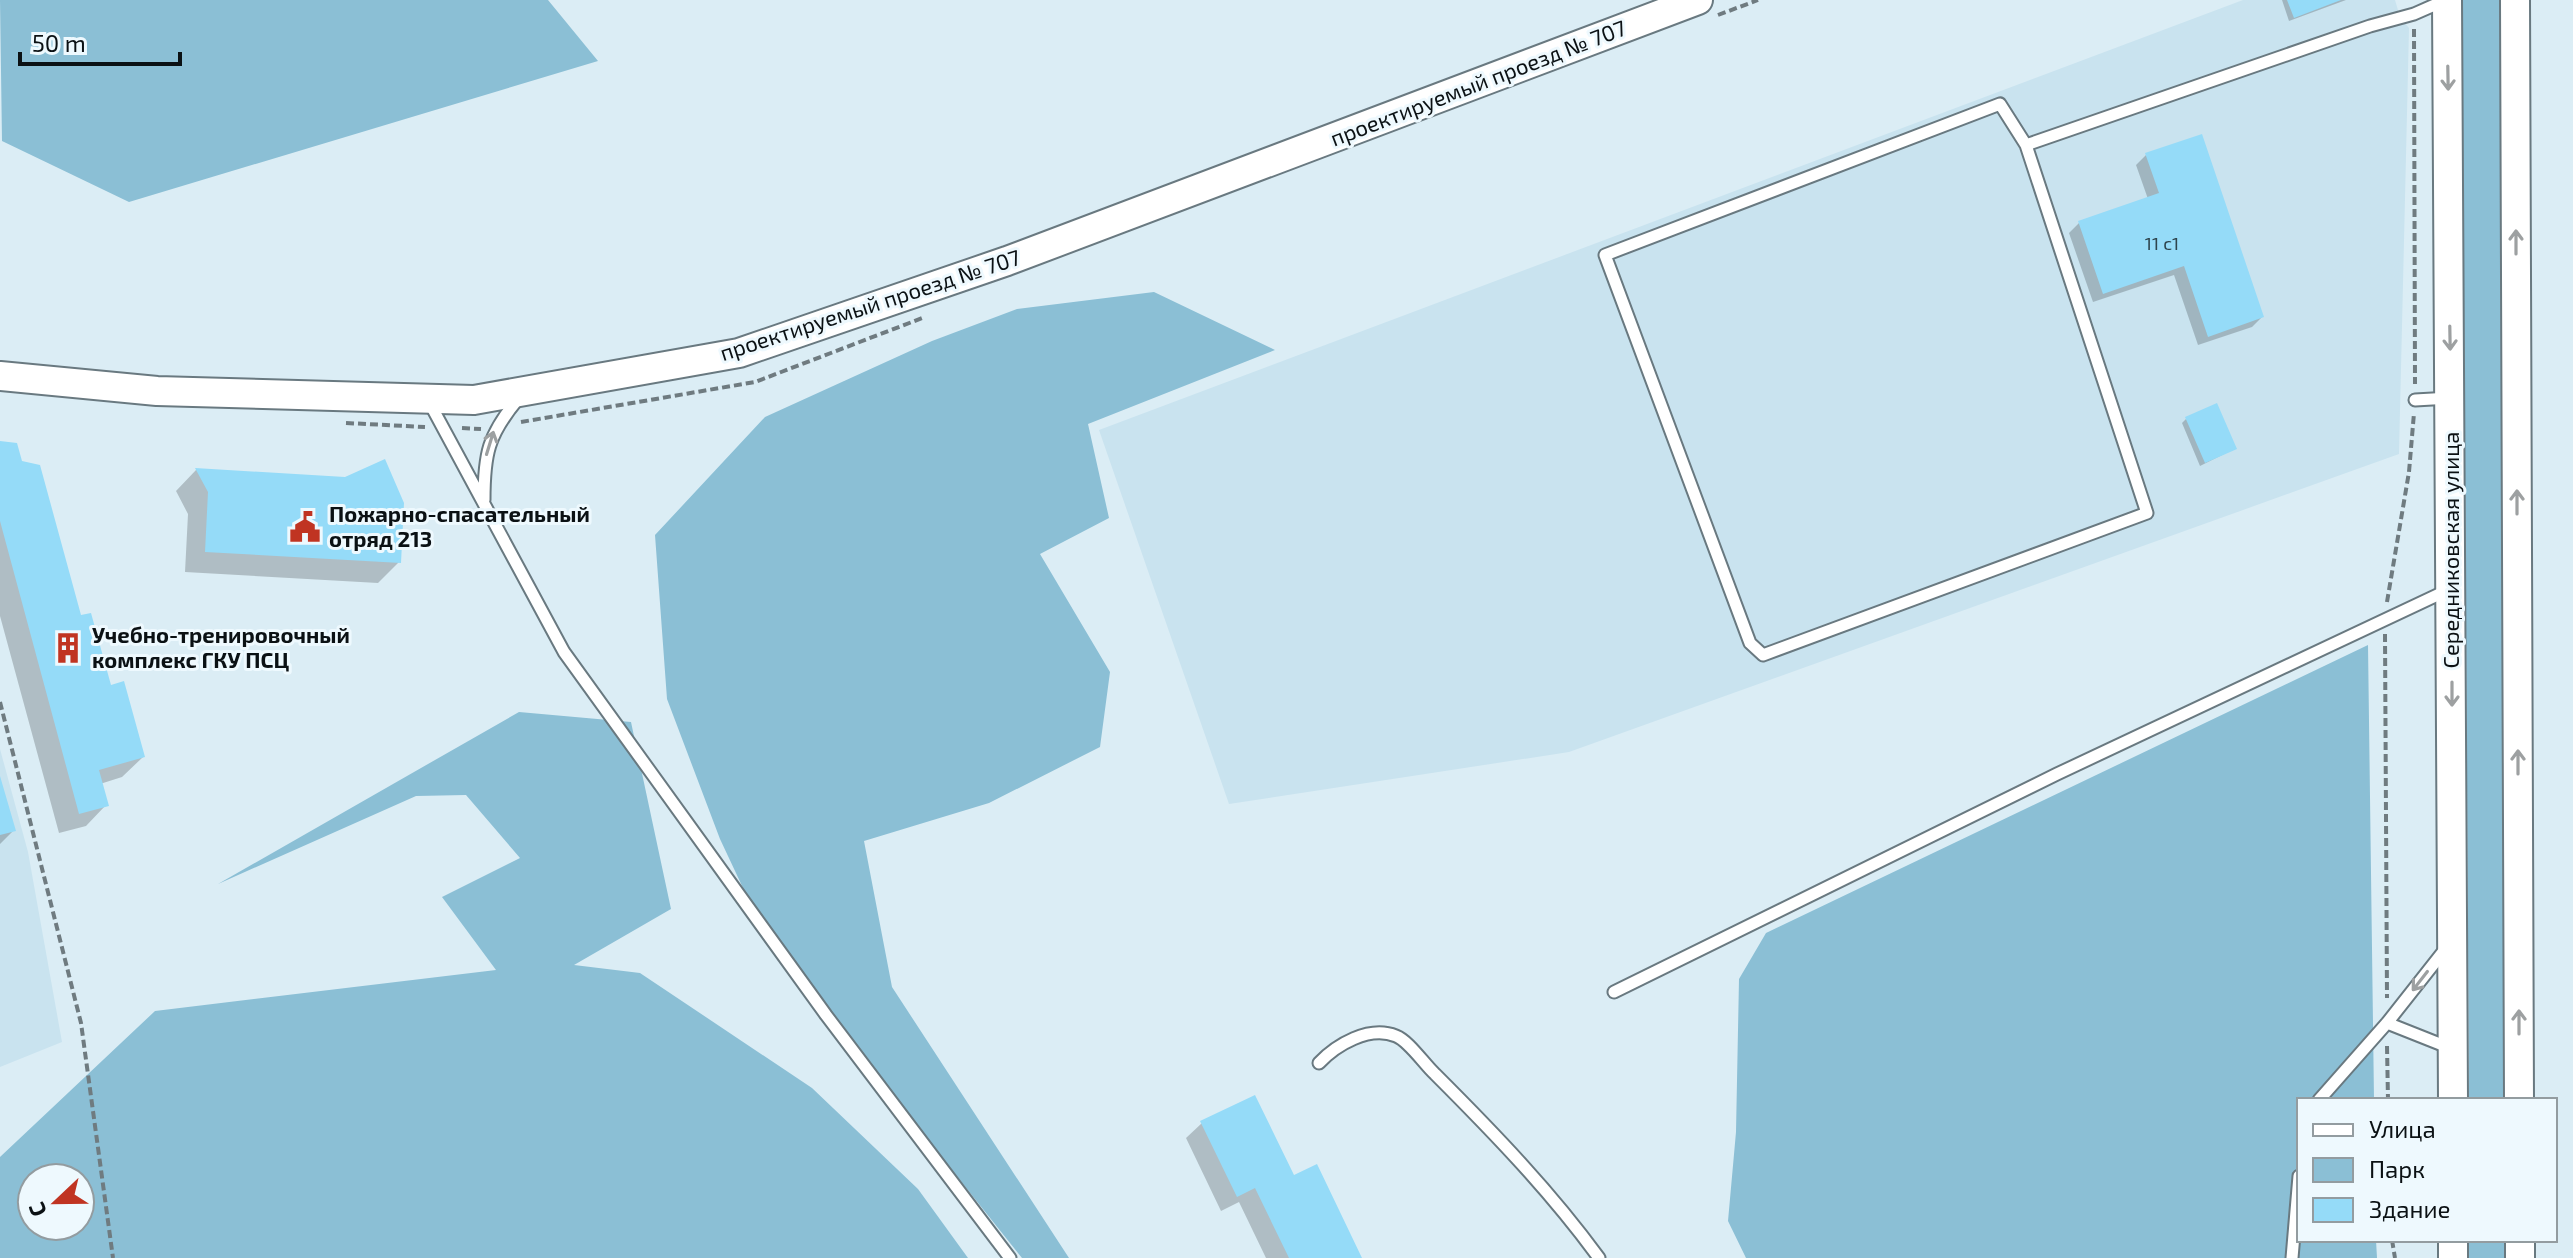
<svg xmlns="http://www.w3.org/2000/svg" width="2573" height="1258" font-family="'Exo 2',sans-serif">
	<style>
		.built { fill: #c9e3ef }
		.green { fill: #8bbfd5; fill-rule: evenodd }
		.shadow { fill: #0003 }
		.building { fill: #95dbf8 }
		.lines { fill: none; stroke-linecap: round; stroke-linejoin: round }
		.service-casing { stroke: #697980; stroke-width: 15 }
		.tertiary-casing { stroke: #697980; stroke-width: 32 }
		.path { stroke: #6f7b80; stroke-width: 4; stroke-dasharray: 8 4; stroke-linecap: butt }
		.service { stroke: #fff; stroke-width: 11 }
		.tertiary { stroke: #fff; stroke-width: 28 }
		.oneway { stroke: #9da0a1 }
		.labels { text-anchor: middle; stroke-width: 6; stroke-linejoin: round; paint-order: stroke }
		.number-label { font-size: 18px; fill: #2e444d }
		.street-label { font-size: 22px; fill: #0b1114; stroke: #eef9fe }
		.poi-label { font-size: 22px; font-weight: bold; fill: #0b1114; stroke: #eef9fe; text-anchor: start }
	</style>
	<rect width="100%" height="100%" fill="#dbedf5"/>
	<path class="built" d="M2243,0H2395L2400,17L2409,28L2399,454L1569,752L1229,804L1099,430Z
		M0,749L28,852L62,1042L0,1067Z"/>
	<path class="green" d="M0,0H548L598,61L129,202L2,141Z
		M2462,0H2501L2509,1100H2469Z
		M1154,292L1275,350L1088,424L1109,518L1040,554L1110,672L1100,747L989,803L864,841L892,987L1069,1258H1022L766,937L720,839L667,699L655,535L765,417L932,341L1017,309Z
		M2368,645L2374,1100H2299V1240H2376L2377,1258H1746L1728,1221L1736,1132L1739,979L1766,933Z
		M519,712L631,722L671,909L574,965L640,973L812,1088L918,1189L968,1258H0V1157L155,1011L496,970L442,897L520,858L466,795L416,796L218,884ZM32,1178H80V1226H32Z
		M2469,1240H2509V1258H2468Z"/>
	<path class="shadow" d="M2282,0H2346L2289,21Z
		M2146,155L2262,317L2252,327L2198,345L2174,275L2093,302L2069,233L2079,223L2148,199L2136,165Z
		M2186,419L2234,449L2200,466L2182,423Z
		M0,443L143,757L122,777L100,784L106,805L86,826L59,833L0,616Z
		M196,470L346,479L399,562L378,583L185,572L188,514L176,491Z
		M0,780L14,830L0,844Z
		M1202,1123L1293,1178L1360,1258H1266L1239,1202L1221,1211L1186,1138Z"/>
	<path class="building" d="M2287,0H2341L2294,18Z
		M2202,134L2264,317L2208,337L2184,266L2103,294L2078,221L2159,193L2145,153Z
		M2217,403L2237,449L2205,463L2185,417Z
		M0,441L17,443L22,461L40,465L81,615L91,613L111,685L124,681L145,757L99,770L109,806L79,814L0,521Z
		M385,459L404,503L401,563L205,552L208,492L195,468L345,477Z
		M0,776L16,831L0,835Z
		M1255,1095L1294,1175L1317,1164L1362,1258H1289L1255,1188L1237,1197L1200,1121Z"/>
	<g class="lines">
		<defs>
			<path id="service" d="M2026,145L2147,513L1763,655L1750,643L1605,255L2000,104L2026,145L2370,26L2414,14L2446,0
				M428,400L564,652L826,1015L1010,1258
				M2415,400L2450,398
				M484,500C484,454 488,435 518,399
				M1614,992L2057,774L2448,590
				M2387,1023L2450,1048
				M1319,1063C1336,1045 1369,1025 1396,1036C1409,1041 1424,1064 1435,1074C1494,1133 1550,1191 1599,1258
				M2319,1100L2387,1023L2447,947
				M2292,1258L2299,1176"/>
			<path id="tertiary" d="M2447,0L2453,1100
				M2515,0L2519,1100
				M0,376L157,391L474,400L739,353L1007,261L1698,0
				M2453,1240V1258
				M2520,1240V1258"/>
		</defs>
		<use href="#service" class="service-casing"/>
		<use href="#tertiary" class="tertiary-casing"/>
		<path class="path" d="M1718,15L1758,0
			M2414,29L2415,384
			M521,422L755,382L925,317
			M346,423L425,427
			M462,428L481,429
			M2387,602L2409,472L2414,413
			M2385,634L2387,998
			M0,702L81,1023L113,1258
			M2387,1046L2388,1100
			M2392,1240L2395,1258"/>
		<use href="#service" class="service"/>
		<use href="#tertiary" class="tertiary"/>
	</g>
	<defs><path id="oneway-shaft" d="M-6 0H5M1.5-3L5.5 0L1.5 3" fill="none" stroke-width="1.6" stroke-linecap="round" stroke-linejoin="round" transform="scale(2)"/></defs>
	<g class="oneway">
		<use href="#oneway-shaft" transform="translate(2448 78) rotate(89)"/>
		<use href="#oneway-shaft" transform="translate(2516 242) rotate(-90)"/>
		<use href="#oneway-shaft" transform="translate(2450 338) rotate(89)"/>
		<use href="#oneway-shaft" transform="translate(490 443) rotate(-73)"/>
		<use href="#oneway-shaft" transform="translate(2517 502) rotate(-90)"/>
		<use href="#oneway-shaft" transform="translate(2452 694) rotate(90)"/>
		<use href="#oneway-shaft" transform="translate(2518 762) rotate(-90)"/>
		<use href="#oneway-shaft" transform="translate(2420 981) rotate(128)"/>
		<use href="#oneway-shaft" transform="translate(2519 1022) rotate(-90)"/>
	</g>
	<defs>
		<symbol id="civic-bare" viewBox="-9 -9 18 18"><path d="M-.6-6.5H3V-4.5H.6V-3L4-1V1h2V6H-6V1h2V-1L-.6-3ZM-1.2 2.5V6h2.4V2.5Z" fill="#c03422" stroke="#eef9fe" stroke-width="2.5" paint-order="stroke"/></symbol>
		<symbol id="building-bare" viewBox="-9 -9 18 18"><path d="M-4-6H4V6H1V3H-1V6H-4ZM-2.5-4.3h1.7v1.8h-1.7ZM.8-4.3h1.7v1.8H.8ZM-2.5-1h1.7V.8h-1.7ZM.8-1h1.7V.8H.8Z" fill="#c03422" stroke="#eef9fe" stroke-width="2.5" paint-order="stroke"/></symbol>
	</defs>
	<g fill-rule="evenodd">
		<use href="#civic-bare" x="283" y="505" width="44" height="44"/>
		<use href="#building-bare" x="46" y="626" width="44" height="44"/>
	</g>
	<g class="labels">
		<g class="number-label">
			<text x="2162" y="250">11 с1</text>
		</g>
		<g class="street-label">
			<text transform="translate(1478 83) rotate(-21)" y="8">проектируемый проезд № 707</text>
			<text transform="translate(870 305) rotate(-18)" y="8">проектируемый проезд № 707</text>
			<text transform="translate(2451 550) rotate(-90)" y="8">Середниковская улица</text>
		</g>
		<g class="poi-label">
			<text x="329" y="522">Пожарно-спасательный<tspan x="329" dy="25">отряд 213</tspan></text>
			<text x="92" y="643">Учебно-тренировочный<tspan x="92" dy="25">комплекс ГКУ ПСЦ</tspan></text>
		</g>
	</g>
	<rect x="2297" y="1098" width="260" height="144" fill="#eef9fe" stroke="#939ca0" stroke-width="2"/>
	<rect x="2313" y="1124" width="40" height="12" fill="#ffffff" stroke="#939ca0" stroke-width="2"/>
	<text x="2369" y="1138" font-size="24" fill="#0b1114">Улица</text>
	<rect x="2313" y="1158" width="40" height="24" fill="#8bbfd5" stroke="#939ca0" stroke-width="2"/>
	<text x="2369" y="1178" font-size="24" fill="#0b1114">Парк</text>
	<rect x="2313" y="1198" width="40" height="24" fill="#95dbf8" stroke="#939ca0" stroke-width="2"/>
	<text x="2369" y="1218" font-size="24" fill="#0b1114">Здание</text>
	<g transform="translate(56 1202) rotate(248)"><circle r="38" fill="#eef9fe" stroke="#939ca0" stroke-width="2"/>
	<path d="M0-6L14 30L0 20L-14 30Z" fill="#c03422"/>
	<text y="-12" font-size="22" font-weight="bold" text-anchor="middle" fill="#0b1114">С</text>
	</g>
	<path d="M20 52v12h160v-12" fill="none" stroke="#0b1114" stroke-width="4"/>
	<text x="32" y="52" font-size="24" fill="#0b1114" stroke="#eef9fe" stroke-width="6" paint-order="stroke">50 m</text>
</svg>
